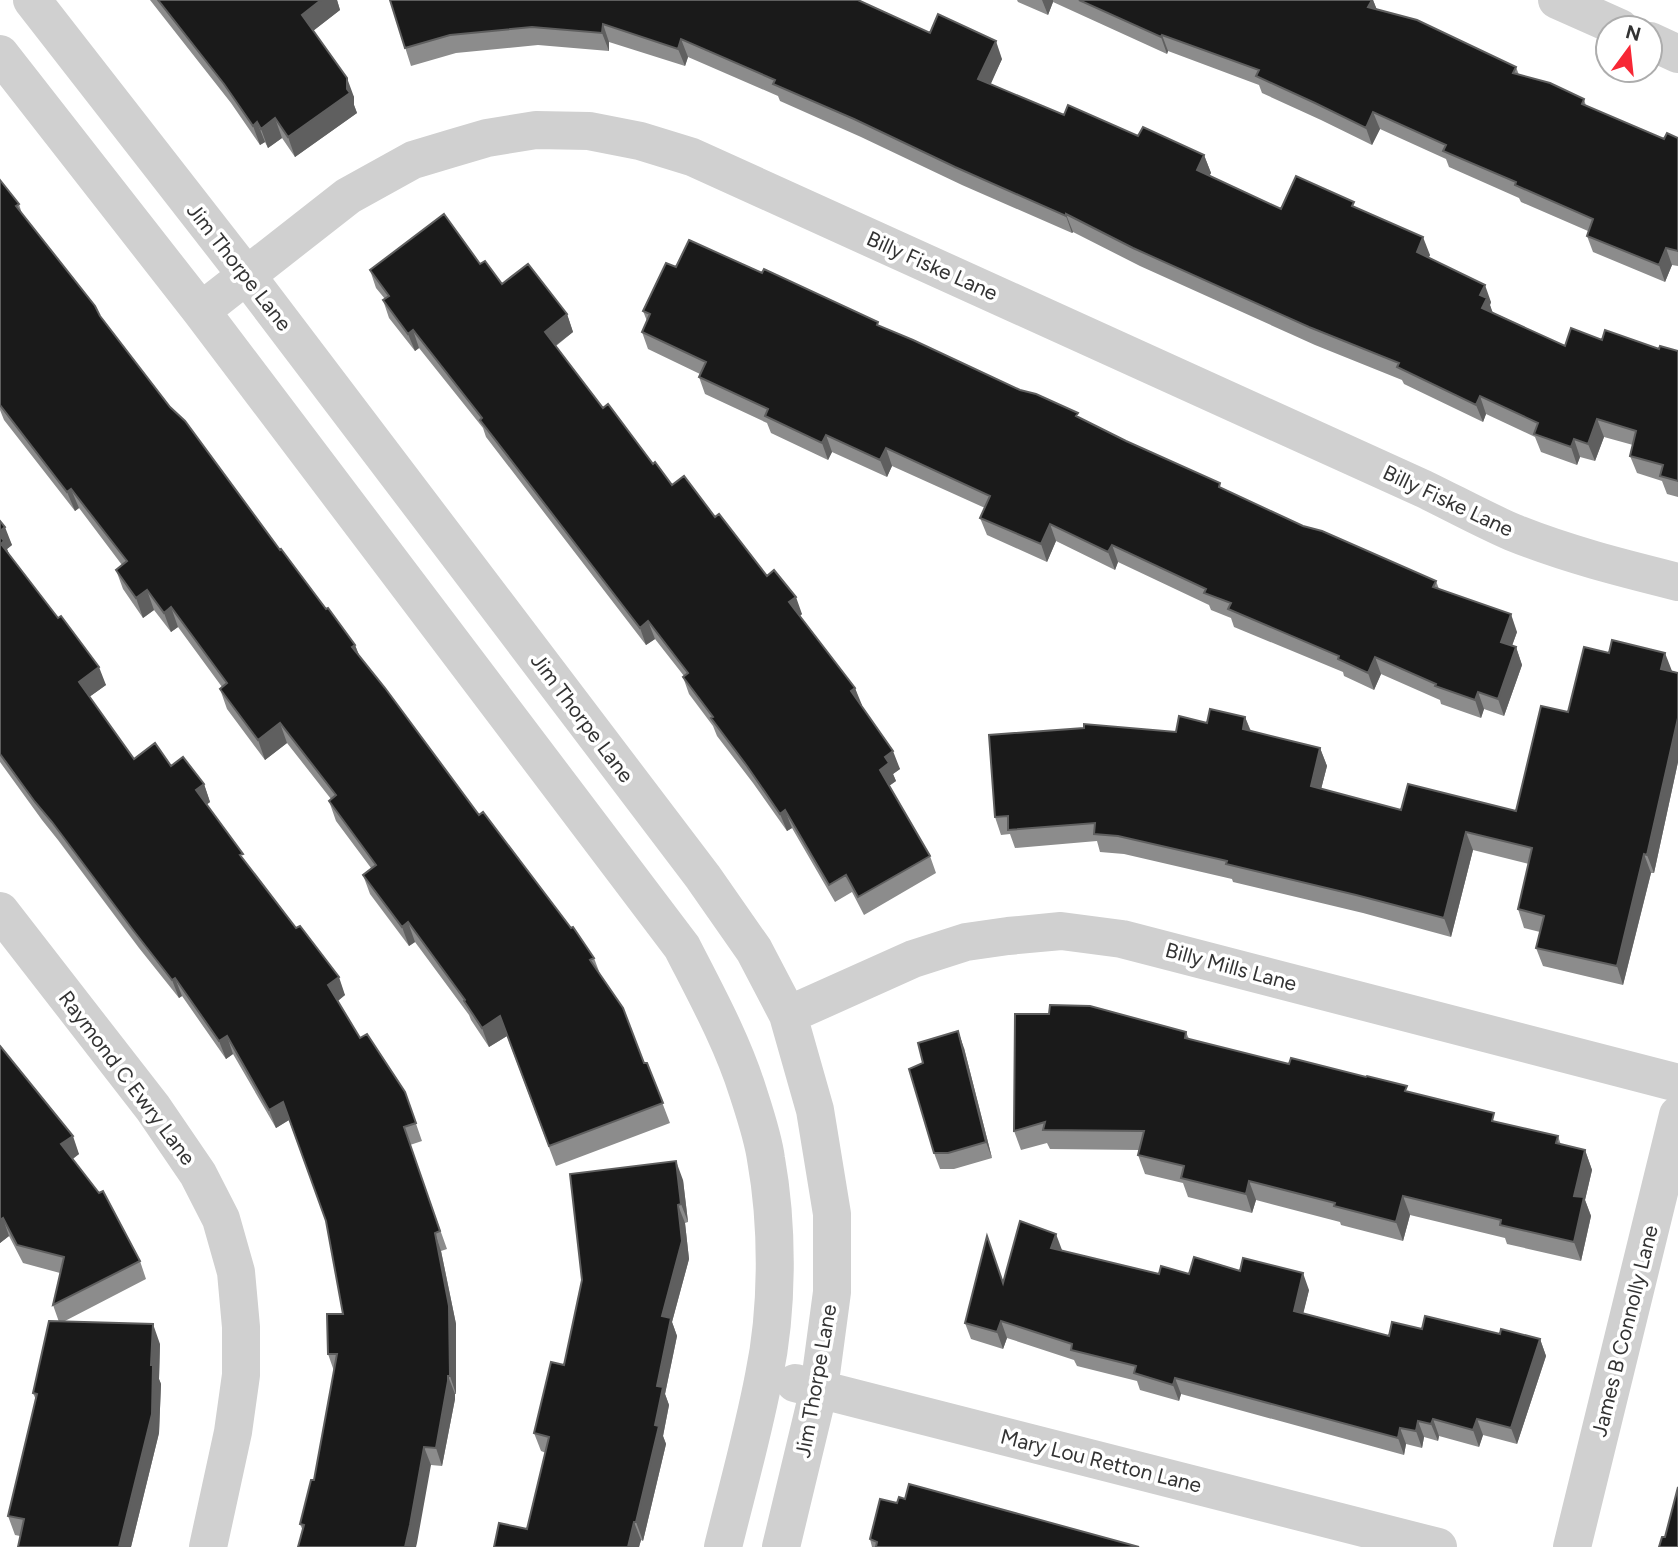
<svg xmlns="http://www.w3.org/2000/svg" width="1678" height="1547" font-family="Figtree,sans-serif">
	<style>
		.lines { fill: none; stroke-linecap: round; stroke-linejoin: round }
		.minor { stroke: #d0d0d0; stroke-width: 38 }
		.wall { fill: #8c8c8c }
		.shaded-wall { fill: #5f5f5f }
		.building { fill: #1a1a1a; stroke: #5f5f5f; stroke-width: 2 }
		.labels { text-anchor: middle; stroke-width: 7; stroke-linejoin: round; paint-order: stroke }
		.street-label { font-size: 21px; fill: #333; stroke: #fff }
	</style>
	<rect width="100%" height="100%" fill="#fff"/>
	<g class="lines">
		<path class="minor" d="M32,0L247,276L703,877L754,950L788,1015L815,1110L832,1214V1292L819,1389L781,1547
			M1557,0L1620,28
			M1650,41L1678,54
			M0,54L201,311L682,947C706,994 732,1041 748,1092C755,1114 763,1137 766,1159C778,1226 778,1309 764,1376C753,1434 737,1490 723,1547
			M201,311L348,196L413,160L453,148L487,138L536,130L589,131L640,141L692,157L1424,489C1453,503 1482,519 1512,532C1566,554 1622,568 1678,582
			M0,911L153,1108L198,1174L221,1219L236,1272L241,1327V1375L233,1432L208,1547
			M788,1015L913,959L966,942L1008,936L1061,931L1122,939L1678,1083
			M795,1383L1438,1547
			M1572,1547L1678,1115"/>
	</g>
	<path class="wall" d="M150,0H337L340,10L313,31L354,97V105L357,113L295,157L282,138L268,148L265,142L260,145L231,103Z
		M390,0L930,33L1002,59L990,84L1064,115L1204,155L1211,173L1209,176L1281,209L1357,208L1430,255L1428,258L1491,302L1490,305L1492,312L1565,346L1602,340L1659,349L1678,351V497L1667,494L1662,481L1637,473L1630,456L1633,445L1604,437L1595,461L1580,457L1577,465L1541,452L1535,437L1486,414L1483,422L1404,384L1402,380L1315,345L1140,266L1073,232L1072,233L962,185L861,137L780,101L778,96L688,57L685,66L609,42V51L538,45L456,53L411,66Z
		M1017,0H1373L1377,10L1516,67L1519,75L1584,99L1586,106L1664,139L1678,138V266L1672,265L1665,282L1593,252L1587,236L1588,231L1521,202L1519,198L1449,167L1446,159L1380,129L1372,145L1321,120L1262,93L1259,85L1168,51L1167,54L1053,2L1048,15L1018,2Z
		M0,180L19,204L22,214L100,316L280,550L355,645L360,657L479,815L594,958L600,974L644,1063H647L670,1123L556,1166L507,1036L489,1047L471,1020L469,1015L415,942L409,946L370,894L363,875L371,868L336,821L329,801L331,799L287,743L265,760L227,709L220,689L222,687L178,627L171,632L154,610L143,618L123,589L116,570L122,565L79,508L75,511L4,420L0,410Z
		M480,264L502,284L567,314L573,332L556,346L603,408L672,485L715,517L802,614L800,616L855,688L861,706L900,769L893,774L896,781L889,786L930,856L936,873L864,915L852,892L835,902L792,828L787,831L753,783L717,736L713,726L689,694L683,677L684,676L655,639L646,645L486,437L483,428L419,348L415,351L389,318L383,300L385,299L376,288L370,270Z
		M676,267L762,273L1080,418L1223,489L1303,526L1436,581L1439,589L1517,632L1512,646L1516,647L1522,665L1504,716L1484,709L1481,718L1441,704L1440,700L1381,674L1374,690L1344,676L1343,672L1234,627L1231,618L1211,610L1209,605L1118,562L1115,570L1056,541L1047,562L987,535L980,518L985,508L892,466L887,477L832,452L828,460L771,433L767,423L705,394L699,377L700,374L648,349L642,332L647,321L643,311Z
		M0,521L12,545L7,549L9,554L106,685L89,697L134,759L171,766L204,784L210,802L206,805L246,863L345,995L338,1001L360,1038L405,1092L422,1141L410,1145L447,1249L441,1251L456,1324V1394H455V1399L442,1466L431,1465L303,1531L300,1524L314,1480L334,1371L328,1354L343,1314L326,1221L289,1120L276,1128L233,1054L226,1059L182,996L179,998L139,948L58,840L42,820L0,762Z
		M1672,671L1678,673V762L1654,873H1651L1623,985L1543,966L1536,948L1540,932L1524,928L1518,909L1529,864L1473,850L1451,937L1363,913L1233,882L1232,879L1124,854L1100,852L1097,841L1015,848L1010,834L1001,835L995,817L1176,732L1207,723L1245,717L1251,731L1320,748L1327,766L1321,789L1401,810L1516,811L1568,712Z
		M1186,1032L1189,1039L1289,1064L1409,1092L1497,1122L1558,1136L1561,1145L1585,1150L1592,1170L1585,1200L1591,1216L1581,1261L1507,1244L1505,1238L1410,1215L1403,1241L1341,1225L1340,1222L1256,1200L1252,1213L1188,1197L1183,1183L1145,1174L1138,1155L1139,1150L1050,1149L1047,1143L1021,1150L1014,1131Z
		M0,1046L79,1154L73,1159L140,1261L146,1279L63,1322L160,1344L159,1379L161,1384L159,1433L131,1547H18L20,1536L15,1535L8,1516L36,1400L33,1393L59,1322L53,1305L60,1273L23,1263L9,1236L0,1243Z
		M964,1048L992,1158L954,1169H940L934,1153Z
		M683,1180L688,1222L685,1223L689,1259L672,1322L677,1336L665,1394L669,1405L663,1436L666,1444L643,1541L641,1540L639,1547H494L527,1529L546,1453L541,1451L534,1433L564,1365L582,1280Z
		M1062,1251L1159,1274H1189L1240,1271L1309,1290L1303,1313L1389,1336L1422,1329L1500,1334L1540,1339L1546,1356L1517,1444L1483,1435L1479,1447L1439,1436L1438,1441L1424,1437L1422,1448L1406,1444L1404,1455L1181,1394L1179,1401L1140,1390L1137,1381L1077,1366L1074,1360L1007,1338L1003,1349L971,1339L965,1323L1004,1282Z
		M897,1503L1139,1547H872L870,1539Z"/>
	<path class="shaded-wall" d="M321,0H337L340,10L309,34L302,15Z
		M1042,0H1053V2L1048,15Z
		M1372,0H1373L1379,15L1368,7Z
		M603,24L609,42V51L602,33Z
		M1162,35L1168,51L1167,54L1161,37Z
		M681,39L688,57L685,66L678,49Z
		M996,41L1002,59L985,97L978,79Z
		M347,78L354,97V105L357,113L295,157L288,137L347,89Z
		M1373,112L1380,129L1372,145L1366,128Z
		M275,118L282,138L268,148L261,129Z
		M257,122L265,142L260,145L253,126Z
		M1204,155L1211,173L1203,188L1197,170Z
		M1066,214L1073,232L1072,233L1066,216Z
		M1423,237L1430,255L1423,270L1417,252Z
		M1666,248L1672,265L1665,282L1659,265Z
		M1485,285L1491,302L1490,305L1494,316L1482,308L1480,295Z
		M567,314L573,332L551,349L545,332Z
		M413,330L419,348L415,351L408,334Z
		M1480,396L1486,414L1483,422L1476,405Z
		M1597,419L1604,437L1595,461L1588,444Z
		M826,435L832,452L828,460L822,443Z
		M1574,439L1580,457L1577,465L1571,447Z
		M886,448L892,466L887,477L880,460Z
		M71,489L79,508L75,511L67,492Z
		M1050,524L1056,541L1047,562L1041,544Z
		M5,527L12,545L7,549L11,559L8,562L0,539V531Z
		M1112,545L1118,562L1115,570L1108,552Z
		M147,590L154,610L143,618L136,598Z
		M796,597L802,614L795,620L789,602Z
		M171,607L178,627L171,632L164,613Z
		M1511,614L1517,632L1507,659L1501,642Z
		M648,621L655,639L646,645L640,628Z
		M355,645L362,664L352,647Z
		M1516,647L1522,665L1504,716L1498,699Z
		M1665,653L1672,671L1668,687L1661,669Z
		M1375,657L1381,674L1374,690L1368,673Z
		M99,667L106,685L85,700L79,682Z
		M855,688L862,705L857,709L851,691Z
		M1478,692L1484,709L1481,718L1475,700Z
		M1245,717L1252,735L1243,729Z
		M1678,718V762L1654,873L1647,855Z
		M280,723L287,743L265,760L258,740Z
		M1320,748L1327,766L1317,805L1311,786Z
		M893,751L900,769L893,774L896,781L886,788L880,770L885,757Z
		M204,784L210,802L202,808L196,790Z
		M785,810L792,828L787,831L780,814Z
		M1466,832L1473,850L1451,937L1444,918Z
		M1644,854L1651,873L1623,985L1617,966Z
		M408,922L415,942L409,946L402,927Z
		M339,977L345,995L335,1003L328,985Z
		M175,978L182,996L179,998L172,980Z
		M500,1016L507,1036L489,1047L482,1028Z
		M958,1031L964,1048L992,1158L986,1142Z
		M227,1036L233,1054L226,1059L219,1041Z
		M283,1102L289,1120L276,1128L269,1110Z
		M73,1136L79,1154L68,1162L61,1144Z
		M1585,1150L1592,1170L1585,1200L1591,1216L1581,1261L1574,1242V1196Z
		M676,1161L683,1180L688,1222L681,1204Z
		M1249,1181L1256,1200L1252,1213L1246,1194Z
		M1403,1196L1410,1215L1403,1241L1396,1222Z
		M678,1205L685,1223L689,1259L672,1322L677,1336L665,1394L669,1405L663,1436L666,1444L643,1541L636,1522L655,1425L662,1316Z
		M3,1218L9,1236L0,1243V1220Z
		M435,1233L441,1251L456,1324V1394L450,1376Z
		M1056,1234L1062,1250L1057,1265L1051,1248Z
		M1303,1273L1309,1290L1300,1327L1294,1311Z
		M1001,1321L1007,1338L1003,1349L997,1332Z
		M153,1324L160,1344L159,1379L161,1384L159,1433L131,1547H119L151,1365Z
		M1540,1339L1546,1356L1517,1444L1511,1428Z
		M448,1376L455,1394V1399L442,1466L436,1448Z
		M1175,1378L1181,1394L1179,1401L1173,1385Z
		M1433,1419L1439,1436L1438,1441L1431,1424Z
		M1477,1419L1483,1435L1479,1447L1473,1430Z
		M1418,1421L1424,1437L1422,1448L1416,1431Z
		M1400,1428L1406,1444L1404,1455L1398,1438Z
		M424,1447L431,1465L417,1543L416,1547H405Z
		M634,1522L641,1540L639,1547H628Z"/>
	<path class="building" d="M158,0H321L302,15L347,78V89L350,93L288,137L275,118L261,129L257,122L253,126L224,84Z
		M390,0H858L930,33L938,14L996,41L978,79L1064,115L1068,105L1138,136L1143,127L1204,155L1197,170L1281,209L1296,176L1354,202L1352,206L1423,237L1417,252L1485,285L1480,295L1487,298L1482,308L1565,346L1571,328L1602,340L1605,330L1659,349L1660,346L1678,351V481L1660,476L1663,465L1630,456L1636,431L1597,419L1588,444L1574,439L1571,447L1534,434L1538,423L1480,396L1476,405L1397,367L1399,363L1309,327L1133,248L1066,214V216L955,167L854,119L773,84L775,80L681,39L678,49L603,24L602,33L532,27L450,35L405,48Z
		M1079,0H1372L1368,7L1417,20L1516,67L1513,73L1550,83L1584,99L1582,104L1664,139L1667,133L1678,138V251L1666,248L1659,265L1587,236L1593,219L1515,185L1516,182L1443,151L1446,145L1373,112L1366,128L1315,103L1256,76L1259,70L1162,35L1161,37Z
		M0,180L19,204L16,206L95,306L100,316L170,407L185,421L280,550L281,549L326,609L328,608L355,645L352,647L385,688L479,815L483,812L571,928L573,927L594,958L590,960L623,1008L644,1063H647L663,1103L549,1146L500,1016L482,1028L464,1001L465,1000L408,922L402,927L363,875L376,865L329,801L336,795L280,723L258,740L220,689L227,683L171,607L164,613L147,590L136,598L116,570L127,561L71,489L67,492L0,405Z
		M444,214L480,264L485,261L502,284L528,264L567,314L545,332L603,408L608,404L653,464L655,462L672,485L684,476L715,517L719,514L767,576L774,570L796,597L789,602L855,688L851,691L893,751L885,757L889,763L880,770L930,856L858,897L846,875L829,885L785,810L780,814L747,766L711,718L713,717L683,677L688,673L648,621L640,628L480,420L482,418L413,330L408,334L383,300L389,296L370,270Z
		M689,240L762,273L764,269L878,322L877,325L913,340L1020,390L1036,394L1078,413L1076,416L1126,441L1220,483L1219,487L1303,526L1322,531L1436,581L1433,587L1511,614L1501,642L1516,647L1498,699L1478,692L1475,700L1435,686L1436,684L1375,657L1368,673L1338,659L1339,656L1228,609L1231,603L1204,593L1206,589L1112,545L1108,552L1050,524L1041,544L980,518L990,496L886,448L880,460L826,435L822,443L765,416L768,409L699,377L706,362L642,332L650,314L643,311L666,263L676,267Z
		M0,521L5,527L0,531Z
		M0,536L4,541L1,544L58,618L61,616L99,667L79,682L134,759L155,743L171,766L183,757L204,784L196,790L243,854L240,855L296,928L300,926L339,977L328,985L360,1038L367,1034L405,1092L416,1123L404,1127L440,1231L435,1233L449,1306L450,1376H448V1381L436,1448L424,1447L410,1525L405,1547H298L304,1525L300,1524L311,1480H314L337,1354H328L327,1314H343L326,1221L283,1102L269,1110L227,1036L219,1041L175,978L172,980L133,930L52,822L35,802L0,754Z
		M1612,640L1665,653L1661,669L1678,673V718L1647,855L1644,854L1617,966L1536,948L1544,916L1518,909L1532,848L1466,832L1444,918L1356,895L1226,864L1227,861L1118,836L1094,834L1095,823L1008,830V816L995,817L989,735L1084,728V724L1176,732L1179,716L1207,723L1210,709L1245,717L1243,729L1320,748L1311,786L1401,810L1408,784L1516,811L1541,706L1568,712L1584,647L1609,653Z
		M1050,1005L1090,1006L1186,1032L1185,1038L1289,1064L1291,1058L1366,1077L1367,1076L1407,1086L1405,1091L1494,1113L1492,1121L1558,1136L1556,1143L1585,1150L1574,1196L1584,1197L1574,1242L1500,1225L1501,1220L1403,1196L1396,1222L1334,1206L1335,1203L1249,1181L1246,1194L1181,1178L1184,1166L1138,1155L1144,1131L1043,1130L1045,1122L1014,1131L1015,1014H1049Z
		M958,1031L986,1142L948,1153H934L909,1069L923,1063L918,1043Z
		M0,1046L73,1136L61,1144L99,1193L103,1191L140,1261L53,1305L64,1257L17,1245L3,1218L0,1220Z
		M676,1161L681,1204L678,1205L682,1241L662,1316L671,1318L657,1386L663,1387L655,1425L659,1426L636,1522H634L628,1547H494L499,1523L527,1529L549,1437L534,1433L551,1362L564,1365L582,1280L570,1174Z
		M1020,1221L1056,1234L1051,1248L1159,1274L1161,1266L1189,1274L1194,1257L1240,1271L1243,1258L1303,1273L1294,1311L1389,1336L1392,1322L1422,1329L1425,1316L1500,1334L1501,1329L1540,1339L1511,1428L1477,1419L1473,1430L1433,1419L1431,1424L1418,1421L1416,1431L1400,1428L1398,1438L1175,1378L1173,1385L1134,1373L1136,1366L1071,1350L1072,1344L1001,1321L997,1332L965,1323L987,1236L1003,1283Z
		M49,1321L153,1324L151,1365H153L152,1414L119,1547H18L24,1519L8,1516L37,1394L33,1393Z
		M909,1484L1139,1547H876L877,1542L870,1539L880,1499L897,1503L899,1497L905,1499Z
		M1678,1487V1547H1659L1662,1537H1665Z"/>
	<g class="labels">
		<g class="street-label">
			<text transform="translate(932 266) rotate(24)" y="7">Billy Fiske Lane</text>
			<text transform="translate(239 267) rotate(52)" y="7">Jim Thorpe Lane</text>
			<text transform="translate(1448 501) rotate(25)" y="7">Billy Fiske Lane</text>
			<text transform="translate(582 718) rotate(53)" y="7">Jim Thorpe Lane</text>
			<text transform="translate(1231 967) rotate(15)" y="7">Billy Mills Lane</text>
			<text transform="translate(127 1078) rotate(53)" y="7">Raymond C Ewry Lane</text>
			<text transform="translate(1625 1331) rotate(-76)" y="7">James B Connolly Lane</text>
			<text transform="translate(816 1381) rotate(-80)" y="7">Jim Thorpe Lane</text>
			<text transform="translate(1101 1461) rotate(14)" y="7">Mary Lou Retton Lane</text>
		</g>
	</g>
	<g transform="translate(1629 49) rotate(15)"><circle r="33" fill="#ffffff" stroke="#adadad" stroke-width="2"/>
	<path d="M0-5L12 26L0 18L-12 26Z" fill="#f72735"/>
	<text y="-10" font-size="19" font-weight="bold" text-anchor="middle" fill="#333333">N</text>
	</g>
</svg>
